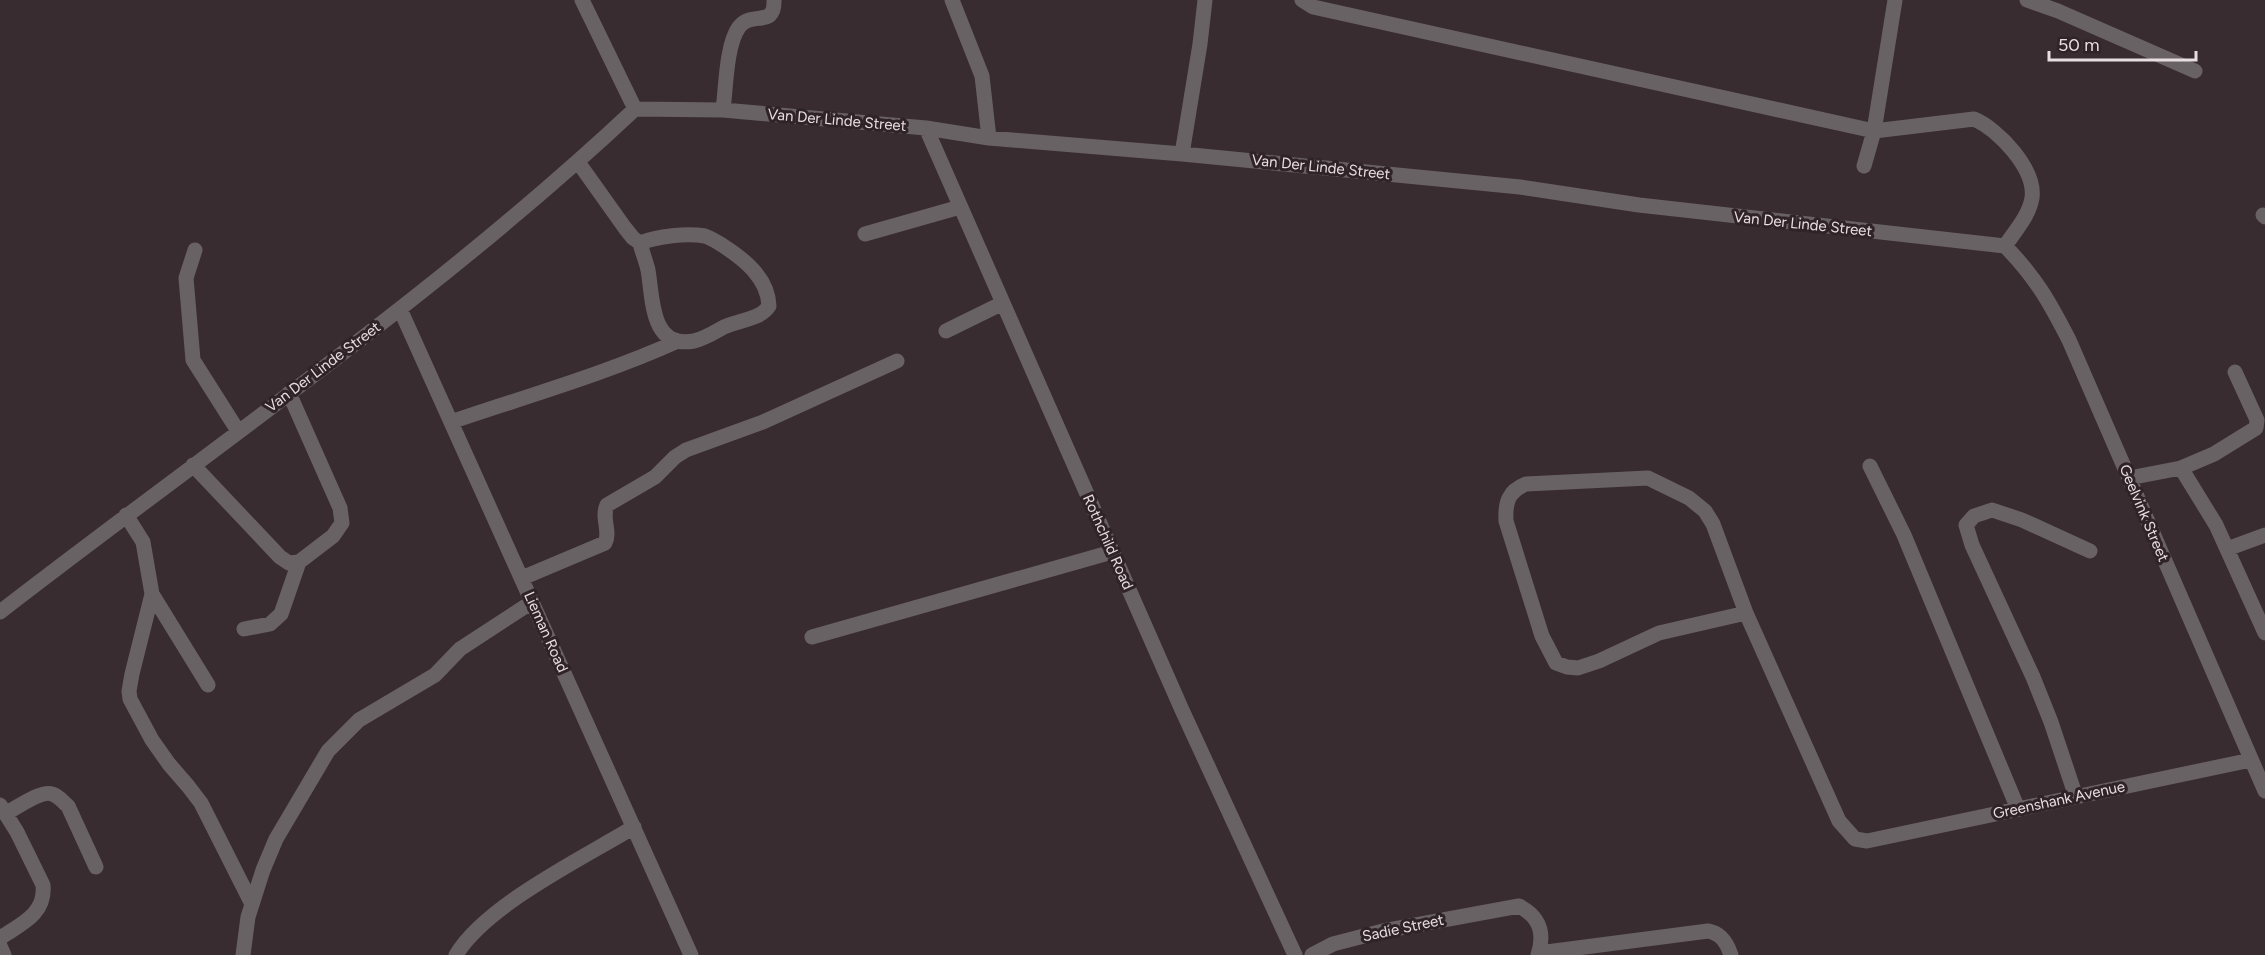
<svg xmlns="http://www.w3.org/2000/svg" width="2265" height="955" font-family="Figtree,sans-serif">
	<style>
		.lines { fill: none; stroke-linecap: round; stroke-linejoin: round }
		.minor { stroke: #696264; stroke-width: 15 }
		.labels { text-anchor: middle; stroke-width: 6; stroke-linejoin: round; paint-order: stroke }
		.street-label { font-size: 15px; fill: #e7dee1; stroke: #2f2327 }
	</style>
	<rect width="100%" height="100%" fill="#392c30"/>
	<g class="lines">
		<path class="minor" d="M582,0L635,109L723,110L926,128L989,138L1182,154L1520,187L1639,205L2005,246
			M952,0L982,76L989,138
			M1302,0L1313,7L1874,131L1974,119C1998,129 2036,169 2032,198C2029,216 2015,231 2005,246
			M2027,0L2058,11L2195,71
			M723,110C726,88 726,45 739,27C752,10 775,29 774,0
			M926,128L1182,710L1295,955
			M1182,154L1200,44L1205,0
			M578,162L625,228L633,238L640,243C642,252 646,261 648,270C653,298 650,349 694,341C704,339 715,332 724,327C738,320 760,320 769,306C768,278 744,259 722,245C717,242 711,238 705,236C686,233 658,236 640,243
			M1864,166L1874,131L1895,0
			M2263,215L2265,217
			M865,234L960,207
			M2005,246C2036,278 2049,301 2069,340L2265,791
			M195,250L186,278L193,360L238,431
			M400,309L691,955
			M946,331L1003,303
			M451,422C527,396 605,374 678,341
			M193,465L280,557L289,563L299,562L333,536L342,523L340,508L289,393
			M1870,466L1904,535L2018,809
			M2181,468L2214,454L2256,428L2257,420L2235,372
			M2129,478L2181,468L2216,525L2265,633
			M126,515L143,542L152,594L132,674L129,691L130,699L152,740L169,764L188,786L201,803L252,904
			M2227,549L2265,535
			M522,578L605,543C611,532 601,518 607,505L655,477L675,457L686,450L763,422L897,361
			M152,594L208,685
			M0,612C213,447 438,294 635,109
			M1746,613L1659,633L1599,661L1578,668L1567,667L1556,663L1542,636L1506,521C1505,503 1508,491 1526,484L1648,478L1689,498L1705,511L1713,524L1746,613L1839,821L1855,839L1867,841L2251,760
			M244,629L270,624L281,614L299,562
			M812,637L1112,552
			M2076,797L2051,722L2033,677L1972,545L1966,525L1974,516L1992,510L2022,520L2090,551
			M0,805L17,832L43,885C46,914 21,924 0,938
			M6,813C17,808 41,790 52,794C59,796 63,802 68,806L96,867
			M0,946L4,955
			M1539,953L1708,931C1721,933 1727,943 1731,955
			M243,955L248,917L263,870L276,839L328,751L359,720L435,675L460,649L532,602
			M456,955C486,905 583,858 634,827
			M1312,955L1333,944L1383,931L1519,906C1540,917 1545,933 1538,955"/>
	</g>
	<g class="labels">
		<g class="street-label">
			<text transform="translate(837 120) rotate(5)" y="5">Van Der Linde Street</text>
			<text transform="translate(1321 167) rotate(6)" y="5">Van Der Linde Street</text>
			<text transform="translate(1803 224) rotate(6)" y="5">Van Der Linde Street</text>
			<text transform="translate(323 367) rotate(-37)" y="5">Van Der Linde Street</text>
			<text transform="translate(2144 513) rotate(67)" y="5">Geelvink Street</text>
			<text transform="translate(1108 542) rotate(66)" y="5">Rothchild Road</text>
			<text transform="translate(546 632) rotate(66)" y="5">Lieman Road</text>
			<text transform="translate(2059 800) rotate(-12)" y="5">Greenshank Avenue</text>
			<text transform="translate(1403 928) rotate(-12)" y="5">Sadie Street</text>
		</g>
	</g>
	<path d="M2049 51v9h147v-9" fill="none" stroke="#e7dee1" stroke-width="3"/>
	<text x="2058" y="51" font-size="18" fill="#e7dee1" stroke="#2f2327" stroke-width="4.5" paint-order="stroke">50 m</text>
</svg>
